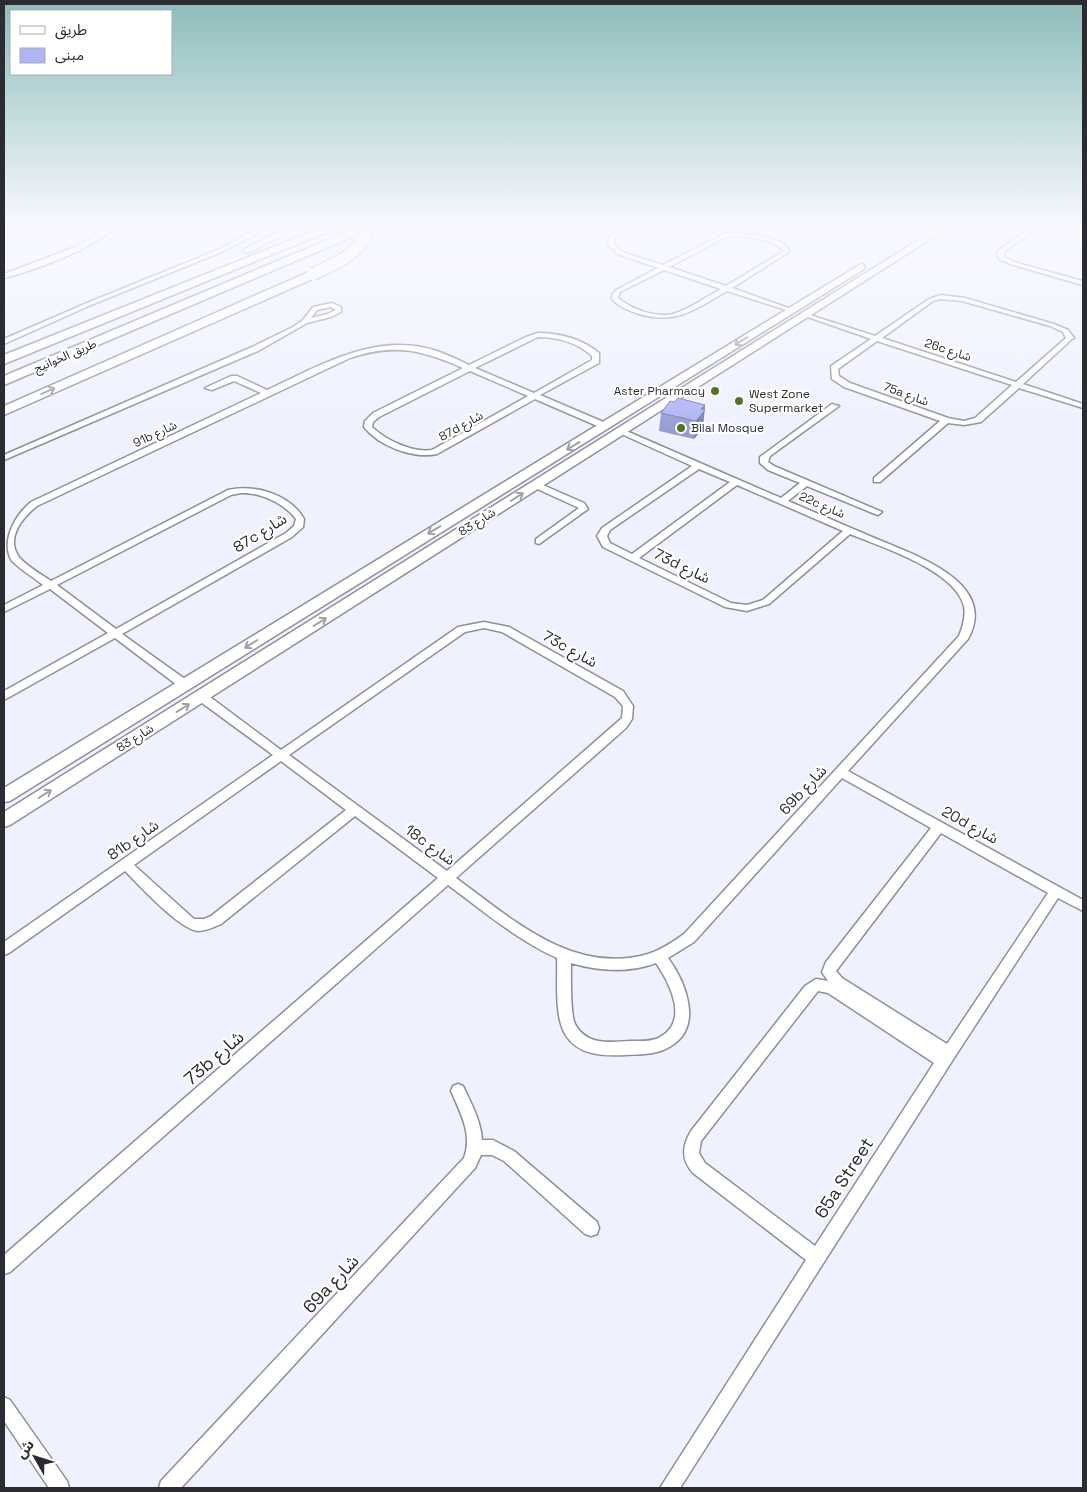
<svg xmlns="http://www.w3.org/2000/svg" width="1087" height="1492" font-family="'Space Grotesk','Noto Sans Arabic',sans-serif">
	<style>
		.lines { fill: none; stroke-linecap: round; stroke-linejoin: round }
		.street-casing { stroke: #8d8f9e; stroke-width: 3 }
		.secondary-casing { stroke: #8d8f9e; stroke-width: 3 }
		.highway-casing { stroke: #8d8f9e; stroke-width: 3 }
		.street { fill: #fff; fill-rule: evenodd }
		.secondary { fill: #fff; fill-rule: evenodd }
		.highway { fill: #fff; fill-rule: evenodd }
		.highway-bridge-casing { stroke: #8d8f9e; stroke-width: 14; stroke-linecap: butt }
		.highway-bridge { stroke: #fff; stroke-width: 12 }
		.wall { fill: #969bd3 }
		.shaded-wall { fill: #7a7eac }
		.building { fill: #aeb4f5; stroke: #7a7eac }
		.oneway { stroke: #a0a0a3 }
		.poi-dot { fill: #547228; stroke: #fff; stroke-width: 2 }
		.labels { text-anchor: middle; stroke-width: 4.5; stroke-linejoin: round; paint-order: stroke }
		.far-street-label { font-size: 12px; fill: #2b2c32; stroke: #fff }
		.far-poi-label { font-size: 12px; fill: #2b2c32; stroke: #fff; text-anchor: start }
		.street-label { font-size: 15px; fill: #2b2c32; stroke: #fff }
		.near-street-label { font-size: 18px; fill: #2b2c32; stroke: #fff }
	</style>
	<rect width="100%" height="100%" fill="#eff1ff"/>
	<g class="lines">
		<defs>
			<path id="street" d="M113,224H119C94,249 38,269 4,278V274L75,247Z
				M254,224H260L262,227L260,232L224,251L91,305L4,344V339L87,303L220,249L255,230Z
				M630,224H637L614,238V244L622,252L663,265L724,234C738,232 786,235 789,252L732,288L794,310L789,311L727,291C696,309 677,325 639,314C629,311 619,307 612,299V295L616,290L658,268L618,254L608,245L609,236ZM735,236C751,237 772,239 784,251L726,286L669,267L726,237ZM664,270L721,289C706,297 690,309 673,314C656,318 631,309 618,298L620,292Z
				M1035,224H1042L1004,252V257L1017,263L1083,281V285L1013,265L999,259L997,253L999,250Z
				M941,295L965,298L1054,324L1068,330L1074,338L1072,339L1023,384L1083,404V408L1019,388L981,422L964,425L948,423L880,482H874V478L940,421L844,387L832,379L831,366L871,339L802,315L807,314L875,336L929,299ZM941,299L962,301L1050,326L1063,332L1066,338L1016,382L882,338L933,301ZM877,341L1012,385L975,418L964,421L948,418L850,383L839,376L838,369Z
				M332,303L341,307V312L331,317L307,323L258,351L4,460V455L252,347L293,327L303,320L313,307ZM331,307L336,310L327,314L311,318L317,310Z
				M538,333C560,333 582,339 599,353V363L540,395L608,424V428H602L535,399L437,454C413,459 379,446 364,427L365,421L373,413L463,368C421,350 395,343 350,358L37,506C23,517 5,538 19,557C25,565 42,575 51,581L228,490C254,484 290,494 304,519L303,527L292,537L122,634L189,682L190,685L189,688H181L115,638L4,700V691L108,633L50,589L4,612V605L43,585C33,577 21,570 12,561C0,542 15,515 31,502L261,393L234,381L212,390L205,388L231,376H237L267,390C321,365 377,331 437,351C448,355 459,360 469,365L526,337ZM538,337C558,337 578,343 592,356V360L534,393L475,368ZM470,371L528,396L432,450C412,453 386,440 372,427L373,422L379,417ZM241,493C260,492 285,504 296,519L294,526L286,533L116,629L57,585L231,495Z
				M832,404L839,406L770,456L768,462L774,466L882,512L878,515L875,514L807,486L788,501C816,513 844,525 872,537C911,554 1000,581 968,639L848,771L1083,900V911L1058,898L954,1058L680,1488H660L806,1260L693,1173C681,1159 682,1146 691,1131L805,986L816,979L828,981L822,972L826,962L931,828L842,778L694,942L668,958C685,981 704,1026 671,1046C657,1055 642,1054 626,1055C604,1056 578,1056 565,1034C554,1014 558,981 557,958C517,940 483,911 448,885L10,1272L4,1274V1255L438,878L355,816L221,924C214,927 206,931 198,931C179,929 140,886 125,871L9,953L4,955V942L273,755L198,700L197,697L198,694H206L281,750L458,627L484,622L509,627L623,691L633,706L632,719L626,728L456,878C511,918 573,976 648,954C661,950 673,942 684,934L959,636C963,626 966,616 964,606C955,570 881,547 850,534L769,604L747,611L725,607L603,547L597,536L602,528L692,466L617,432L624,430L781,498L800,483L768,470L760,463V457ZM699,469L730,482L632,554L610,543L607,536L610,530ZM737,485L843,531L763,600L747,605L731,603L639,558ZM484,628L502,632L615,697L623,706L622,718L447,871L289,755L465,632ZM281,761L346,810L211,916L204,919H194L134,865ZM941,833L1048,893L947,1044L842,978L836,971ZM571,963C598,971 629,973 656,963C669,982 690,1021 660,1037C652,1042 640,1041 630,1041C609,1042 587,1046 575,1024C570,1014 571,976 571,963ZM818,991L828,993L934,1063L815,1246L705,1163L699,1153L701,1141Z
				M536,482L584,503L588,509L539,544L536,543V539L579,508L533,487L532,485Z
				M458,1084L463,1086C471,1103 481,1121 482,1140H493L514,1151L597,1222L599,1228L597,1234L591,1236L585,1234L504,1161L492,1155H481L475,1168L181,1488H159L161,1481L464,1158C473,1134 460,1112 451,1091L453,1086Z
				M4,1397L10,1400L67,1481L69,1488H49L4,1421Z"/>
			<path id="secondary" d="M294,224H304L250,252H244L243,250Z
				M944,224H954L10,825L4,827V812Z
				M861,264L864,265V269L10,801L4,802V788Z"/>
			<path id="highway" d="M365,224H380L378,226L4,385V376Z
				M323,227L327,228L329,230L327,232L4,364V355Z
				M313,270L317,271L319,274L317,277L4,415V406Z"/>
		</defs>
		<use href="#street" class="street-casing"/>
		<use href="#secondary" class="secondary-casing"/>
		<use href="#highway" class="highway-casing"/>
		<use href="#street" class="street"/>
		<use href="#secondary" class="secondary"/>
		<use href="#highway" class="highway"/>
		<defs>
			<path id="highway-bridge" d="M313,274C337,263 364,252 370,224"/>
		</defs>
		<use href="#highway-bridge" class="highway-bridge-casing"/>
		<use href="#highway-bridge" class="highway-bridge"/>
	</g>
	<path class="wall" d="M674,402L705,405L703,428L694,439L659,431L661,413Z"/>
	<path class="shaded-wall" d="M705,405L703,428L694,439L696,421L701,409Z"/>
	<path class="building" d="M678,398L705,405L701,409L705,410L696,421L661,413L670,401L674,402Z"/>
	<defs><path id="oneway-shaft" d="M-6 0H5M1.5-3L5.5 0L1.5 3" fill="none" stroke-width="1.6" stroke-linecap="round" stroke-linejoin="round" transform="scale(1.25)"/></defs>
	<g class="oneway">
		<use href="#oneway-shaft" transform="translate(741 341) rotate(148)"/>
		<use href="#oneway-shaft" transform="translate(48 391) rotate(-24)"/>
		<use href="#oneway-shaft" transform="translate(573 446) rotate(149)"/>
		<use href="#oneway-shaft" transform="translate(517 497) rotate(-32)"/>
		<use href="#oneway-shaft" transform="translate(434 530) rotate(149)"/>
		<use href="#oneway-shaft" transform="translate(320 622) rotate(-32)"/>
		<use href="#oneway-shaft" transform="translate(251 644) rotate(148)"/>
		<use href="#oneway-shaft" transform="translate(183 708) rotate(-32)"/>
		<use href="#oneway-shaft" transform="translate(45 794) rotate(-32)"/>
	</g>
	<linearGradient id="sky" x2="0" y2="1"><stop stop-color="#8cbcba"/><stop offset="0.52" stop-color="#f8f9ff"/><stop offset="1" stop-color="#f8f9ff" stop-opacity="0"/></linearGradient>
	<rect width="1087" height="433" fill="url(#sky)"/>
	<g class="poi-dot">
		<circle cx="715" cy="391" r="5"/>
		<circle cx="739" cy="401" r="5"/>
		<circle cx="681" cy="428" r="5"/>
	</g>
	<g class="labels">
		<g class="far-street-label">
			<text transform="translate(948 350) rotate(18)" y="4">26c شارع</text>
			<text transform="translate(65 356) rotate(-23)" y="4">طريق الخوانيج</text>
			<text transform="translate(906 394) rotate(20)" y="4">75a شارع</text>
			<text transform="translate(461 426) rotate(-29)" y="4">87d شارع</text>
			<text transform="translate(155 434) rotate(-25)" y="4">91b شارع</text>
			<text transform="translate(822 505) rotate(23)" y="4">22c شارع</text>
			<text transform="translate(477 522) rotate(-32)" y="4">شارع 83</text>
			<text transform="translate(135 738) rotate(-32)" y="4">شارع 83</text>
		</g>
		<g class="far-poi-label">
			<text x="705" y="395" text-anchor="end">Aster Pharmacy</text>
			<text x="749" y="398">West Zone<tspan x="749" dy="14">Supermarket</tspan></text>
			<text x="691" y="432">Bilal Mosque</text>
		</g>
		<g class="street-label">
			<text transform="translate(260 533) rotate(-32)" y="5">87c شارع</text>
			<text transform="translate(682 566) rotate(26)" y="5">73d شارع</text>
			<text transform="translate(570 649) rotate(29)" y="5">73c شارع</text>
			<text transform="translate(803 790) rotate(-47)" y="5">69b شارع</text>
			<text transform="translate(970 825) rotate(29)" y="5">20d شارع</text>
			<text transform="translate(133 840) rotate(-35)" y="5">81b شارع</text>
			<text transform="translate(430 845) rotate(36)" y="5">18c شارع</text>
		</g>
		<g class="near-street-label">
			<text transform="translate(214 1058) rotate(-41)" y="6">73b شارع</text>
			<text transform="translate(844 1178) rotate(-57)" y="6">65a Street</text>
			<text transform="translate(331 1284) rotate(-47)" y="6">69a شارع</text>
		</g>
	</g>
	<rect width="1087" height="1492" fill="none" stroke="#2b2c32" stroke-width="10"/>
	<rect x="10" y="10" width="162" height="65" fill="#ffffff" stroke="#aaabad"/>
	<rect x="20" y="26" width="25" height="8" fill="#ffffff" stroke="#aaabad"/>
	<text x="55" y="35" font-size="15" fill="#2b2c32">طريق</text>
	<rect x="20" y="48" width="25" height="15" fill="#aeb4f5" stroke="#aaabad"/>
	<text x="55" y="60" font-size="15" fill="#2b2c32">مبنى</text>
	<g transform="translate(35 1457) rotate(309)" stroke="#ffffff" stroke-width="4" paint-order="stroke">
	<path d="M0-4L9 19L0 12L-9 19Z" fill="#2b2c32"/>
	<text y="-8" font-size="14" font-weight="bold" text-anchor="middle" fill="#2b2c32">ش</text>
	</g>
</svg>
